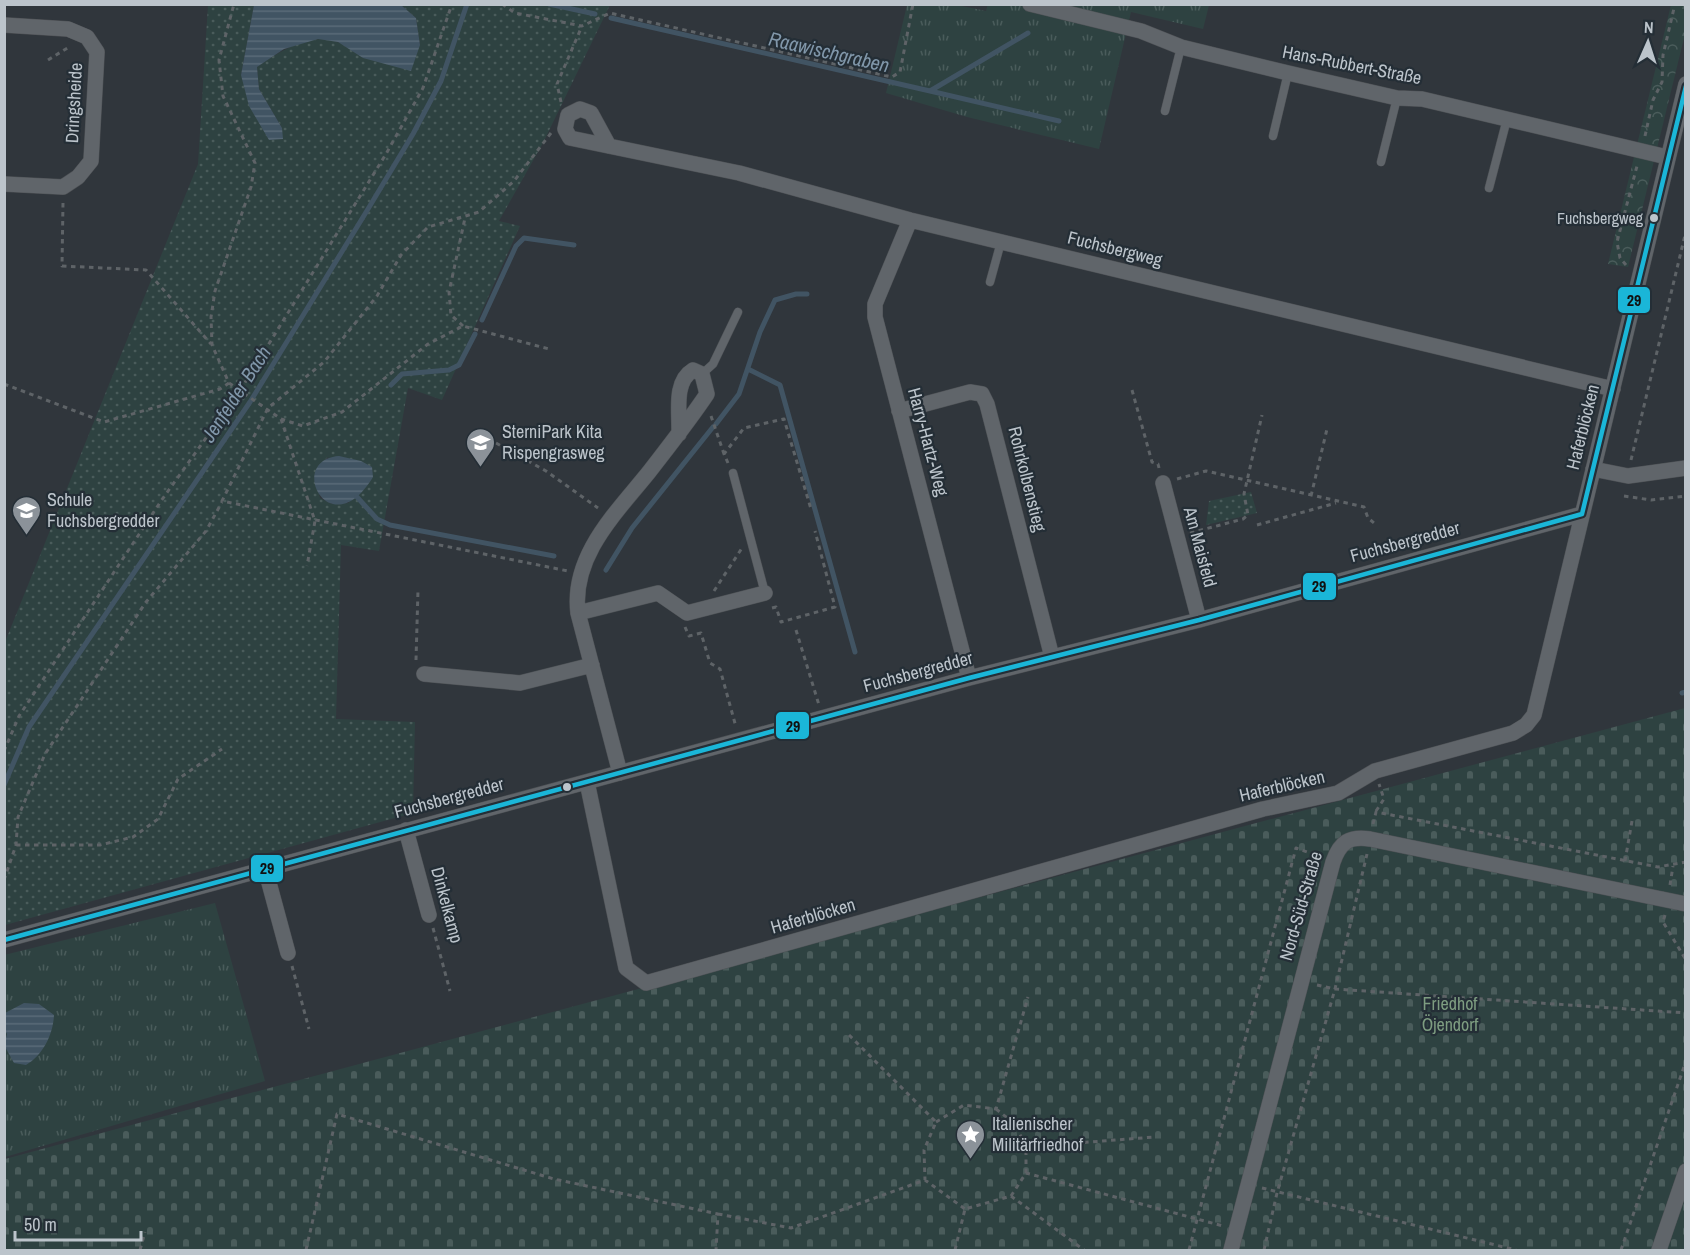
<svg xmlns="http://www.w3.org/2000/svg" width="1690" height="1255" font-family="'Archivo Narrow',sans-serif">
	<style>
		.grass { fill: url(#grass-tufts) }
		.forest { fill: url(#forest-crowns) }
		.cemetery { fill: url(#cemetery-stones) }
		.park { fill: url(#park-dots); fill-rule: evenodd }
		.water { fill: url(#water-rules) }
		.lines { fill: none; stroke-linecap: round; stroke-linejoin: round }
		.stream { stroke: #415463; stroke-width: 5 }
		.lane-casing { stroke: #4e5256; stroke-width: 9 }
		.street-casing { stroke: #4e5256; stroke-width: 16 }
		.path { stroke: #5e6367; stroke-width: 3; stroke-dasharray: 4.5 4.5; stroke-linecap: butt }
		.lane { stroke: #60656a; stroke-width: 8 }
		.street { stroke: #60656a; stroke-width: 15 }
		.bus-1-casing { stroke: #242e36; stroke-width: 9 }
		.bus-1 { stroke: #1ab6d8; stroke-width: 4.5 }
		.bus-dot { fill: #bcc4cb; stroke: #242e36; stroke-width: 2 }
		.labels { text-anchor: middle; stroke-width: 4.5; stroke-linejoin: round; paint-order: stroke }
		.bus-label { font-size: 16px; fill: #bcc4cb; stroke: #242e36; text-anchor: end }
		.street-label { font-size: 18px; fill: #bcc4cb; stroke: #242e36 }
		.poi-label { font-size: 18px; fill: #bcc4cb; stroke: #242e36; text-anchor: start }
		.park-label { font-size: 18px; fill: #7e9d81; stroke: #242e36 }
		.water-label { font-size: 20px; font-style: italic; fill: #8197aa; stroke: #242e36 }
		.line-badge { stroke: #242e36; stroke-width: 2 }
		.pale-badge-label { font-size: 16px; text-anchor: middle; font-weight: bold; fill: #111 }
	</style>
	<defs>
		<pattern id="grass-tufts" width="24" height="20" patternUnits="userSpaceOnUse" patternTransform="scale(1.5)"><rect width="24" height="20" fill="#2e4241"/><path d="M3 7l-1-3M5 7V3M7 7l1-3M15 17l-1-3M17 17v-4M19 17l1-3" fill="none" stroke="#4a5c5b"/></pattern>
		<pattern id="forest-crowns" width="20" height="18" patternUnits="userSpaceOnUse" patternTransform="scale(1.5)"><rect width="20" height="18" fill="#2e4241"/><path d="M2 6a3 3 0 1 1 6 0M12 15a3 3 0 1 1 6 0" fill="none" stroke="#4a5c5b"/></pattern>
		<pattern id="cemetery-stones" width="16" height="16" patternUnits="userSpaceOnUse" patternTransform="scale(1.5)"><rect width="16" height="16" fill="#2e4241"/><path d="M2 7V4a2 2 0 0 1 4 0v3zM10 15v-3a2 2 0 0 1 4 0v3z" fill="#4a5c5b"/></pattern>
		<pattern id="park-dots" width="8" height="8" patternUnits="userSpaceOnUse" patternTransform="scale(1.5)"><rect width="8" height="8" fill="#2e4241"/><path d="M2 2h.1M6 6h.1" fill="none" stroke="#4a5c5b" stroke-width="1.8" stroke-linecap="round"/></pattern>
		<pattern id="water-rules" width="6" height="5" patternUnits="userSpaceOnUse" patternTransform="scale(1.5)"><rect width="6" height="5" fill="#415463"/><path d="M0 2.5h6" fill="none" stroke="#5a6b78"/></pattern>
	</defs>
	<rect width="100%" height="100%" fill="#30363c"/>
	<path class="grass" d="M988,4L1209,5L1203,29L1131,12L1099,149L967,117L886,93L907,5H957L986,11Z
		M215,903L265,1081L5,1157L4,955Z"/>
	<path class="forest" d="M1671,5H1685V34L1628,267L1608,264Z"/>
	<path class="cemetery" d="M1685,708V1250H5V1159Z"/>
	<path class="park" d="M208,5H254L241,75L282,128L259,89L257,67C279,52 312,30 340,43C348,47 356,53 363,58L420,45L416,18L401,5H610L543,143L499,221L520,226L442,400L408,388L379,551L341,545L336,719L415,722L413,813L5,925V642L198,164ZM328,457L349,503L332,504L320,498C316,480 313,470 328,457Z
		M1251,492L1257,513L1206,525L1209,501Z"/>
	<path class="water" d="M254,5H401L416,18L420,45L411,71L363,58L338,42L318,39L284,49L257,67L259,89L282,128L283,139L269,140L249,106L241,75Z
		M339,456L361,461L372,467L373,477C330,548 285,460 339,456Z
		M24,1003L39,1004L54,1015C53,1035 43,1055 26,1065L14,1063L4,1045L7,1034L5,1031V1013Z"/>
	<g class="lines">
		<path class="stream" d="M549,4L595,14
			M611,18L930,91L1028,33
			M930,91L1059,121
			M482,320L516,246L524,238L574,245
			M748,369L780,385L855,652
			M391,385L402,374L449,370L459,365L475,334
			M716,424L739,394L760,332L775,300L796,294H807
			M357,497L377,519L390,525L554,556
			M606,570L632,528L713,427
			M1682,693L1686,692
			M4,785L29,727L250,402L368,209L413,134L441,81L467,4"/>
		<defs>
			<path id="lane" d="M1165,111L1181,47
				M1273,136L1288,73
				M1381,162L1397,98
				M1489,188L1507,119
				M990,282L1001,242
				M702,374L713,364L738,312
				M733,473L765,593"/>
			<path id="street" d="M1030,4L1141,31L1181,47L1288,73L1397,98L1422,99L1667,157
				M4,25L68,29L87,37L97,52L91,161L78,177L63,187L4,184
				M609,146L591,113L580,109L568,115L565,129L570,138L739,173L910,220L1613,389
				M910,220L875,304V317L969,678
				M899,411L970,392L982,394L987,404L1052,657
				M1593,469L1628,476L1686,468
				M1163,483L1199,620
				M578,613L658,593L687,613L765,593
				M424,674L520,683L592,665
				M620,773L578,613C571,556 616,513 649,472C669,446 689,421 707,394L702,374L693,370C673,382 680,413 679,434
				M587,782L626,968L646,983L1263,809L1338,793L1375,771L1513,733L1526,725L1534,715L1686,84
				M406,830L429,915
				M265,868L288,953
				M4,940L969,678L1199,620L1582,514
				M1231,1250L1333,862C1340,842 1349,836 1370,839L1686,904
				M1659,1250L1686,1171"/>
		</defs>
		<use href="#lane" class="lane-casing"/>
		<use href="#street" class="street-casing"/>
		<path class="path" d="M502,4L515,13L582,26L610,13L892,77L900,72L913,4
			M48,60L69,47
			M561,102L557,84L582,26
			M551,133L514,181L479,212L428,227L401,255L377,296L324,362L268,408L222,501L568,571
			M1645,136L1653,100L1662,82L1663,55L1675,4
			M63,203L62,266L146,270L211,344
			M1626,265L1620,258L1617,242L1637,166
			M463,326L451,315L449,292L465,218
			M229,383L281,419L303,426L342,412L428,344L463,326L549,349
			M4,384L104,422L220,389L229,383L212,345L211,317L215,291L251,187L255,163L223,96L219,60L234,4
			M1132,390L1152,462L1158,464L1159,468
			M711,416L724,454
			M281,419L315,521L307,566
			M496,443L546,471L598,508
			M1631,460L1686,231
			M728,463L724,454L744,428L784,419L811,509
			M1177,479L1206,471L1364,507L1368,518L1374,523
			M1311,496L1327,429
			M1624,496L1651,500L1686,496
			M1257,525L1336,503
			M1190,533L1243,519L1248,515L1244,494L1262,415
			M714,591L742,548
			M772,608L776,607L781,622L835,607L815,531
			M685,627L689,636L701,633L710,663L720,669L736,727
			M796,630L819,705
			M416,660L418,590
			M4,751L19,716L161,501L241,389L386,154L423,88L452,4
			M1376,811L1384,799L1379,784
			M1373,824L1376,812L1658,867L1686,862
			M16,845H100L133,837L158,819L178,779L222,749
			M1625,861L1632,821
			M4,880L16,845L18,817L45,754L146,602L206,531L222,502
			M1670,885L1673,866
			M1665,915L1663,922L1686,960
			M433,928L450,991
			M292,966L309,1029
			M1317,985L1335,989L1686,1013
			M849,1035L936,1122L924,1150L925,1180
			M996,1109L1015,1124L1026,1147L1154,1137
			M936,1122L964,1105L996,1109L1028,997
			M1026,1173V1147
			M1262,1188L1516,1250
			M1011,1196L1084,1250
			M718,1214L791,1228L925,1180L965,1209
			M140,1250L145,1232
			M306,1250L337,1114L554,1179L718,1214L716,1250
			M955,1250L965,1209L1011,1196L1026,1173L1223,1226
			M1189,1250L1296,848L1318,856
			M1264,1250L1277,1193L1335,989L1367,854
			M1621,1250L1686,1061"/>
		<use href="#lane" class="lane"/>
		<use href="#street" class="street"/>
		<defs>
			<path id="bus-1" d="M1582,514L1686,86
				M4,940L969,678L1199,620L1582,514"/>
		</defs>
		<use href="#bus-1" class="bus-1-casing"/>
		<use href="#bus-1" class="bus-1"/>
	</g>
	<defs>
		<symbol id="school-pin" viewBox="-11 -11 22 30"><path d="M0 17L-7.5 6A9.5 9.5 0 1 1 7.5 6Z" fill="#8b9299" stroke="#242e36"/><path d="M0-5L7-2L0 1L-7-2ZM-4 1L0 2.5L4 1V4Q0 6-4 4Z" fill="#fff"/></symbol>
		<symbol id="sight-pin" viewBox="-11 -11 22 30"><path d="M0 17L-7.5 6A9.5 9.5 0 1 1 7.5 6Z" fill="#8b9299" stroke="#242e36"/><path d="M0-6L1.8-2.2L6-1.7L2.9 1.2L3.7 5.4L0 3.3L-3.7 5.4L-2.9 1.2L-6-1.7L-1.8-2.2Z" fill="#fff"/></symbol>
	</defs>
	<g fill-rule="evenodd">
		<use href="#school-pin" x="464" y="426" width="33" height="45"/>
		<use href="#school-pin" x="10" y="494" width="33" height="45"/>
		<use href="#sight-pin" x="954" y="1118" width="33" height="45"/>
	</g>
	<g class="bus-dot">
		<circle cx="1654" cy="218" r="5"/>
		<circle cx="567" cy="787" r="5"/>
	</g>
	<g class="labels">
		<g class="bus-label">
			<text x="1643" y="224">Fuchsbergweg</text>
		</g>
		<g class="street-label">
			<text transform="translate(1352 65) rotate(11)" y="6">Hans-Rubbert-Straße</text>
			<text transform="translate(74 103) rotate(-87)" y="6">Dringsheide</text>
			<text transform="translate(1115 249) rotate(14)" y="6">Fuchsbergweg</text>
			<text transform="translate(1583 427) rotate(-76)" y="6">Haferblöcken</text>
			<text transform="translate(928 442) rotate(75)" y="6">Harry-Hartz-Weg</text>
			<text transform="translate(1027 479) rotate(76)" y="6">Rohrkolbenstieg</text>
			<text transform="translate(1405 542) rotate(-15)" y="6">Fuchsbergredder</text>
			<text transform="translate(1200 547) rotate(75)" y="6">Am Maisfeld</text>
			<text transform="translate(918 672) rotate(-15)" y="6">Fuchsbergredder</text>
			<text transform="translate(1282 786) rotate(-13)" y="6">Haferblöcken</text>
			<text transform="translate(449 798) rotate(-15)" y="6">Fuchsbergredder</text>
			<text transform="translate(447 905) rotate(75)" y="6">Dinkelkamp</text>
			<text transform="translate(1301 906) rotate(-74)" y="6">Nord-Süd-Straße</text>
			<text transform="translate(813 916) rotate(-16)" y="6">Haferblöcken</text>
		</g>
		<g class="poi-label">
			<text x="502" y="438">SterniPark Kita<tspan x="502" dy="21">Rispengrasweg</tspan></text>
			<text x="47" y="506">Schule<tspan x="47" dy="21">Fuchsbergredder</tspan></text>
			<text x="992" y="1130">Italienischer<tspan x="992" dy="21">Militärfriedhof</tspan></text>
		</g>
		<g class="park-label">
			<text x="1450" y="1010">Friedhof<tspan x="1450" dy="21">Öjendorf</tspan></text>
		</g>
		<g class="water-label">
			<text transform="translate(829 52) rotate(13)" y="7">Raawischgraben</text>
			<text transform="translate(236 394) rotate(-57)" y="7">Jenfelder Bach</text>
		</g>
	</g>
	<g class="line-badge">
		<rect x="1617" y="286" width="34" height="28" rx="6" fill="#1ab6d8"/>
		<rect x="1302" y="572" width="35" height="29" rx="6" fill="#1ab6d8"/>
		<rect x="775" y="711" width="35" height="29" rx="6" fill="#1ab6d8"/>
		<rect x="250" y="854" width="34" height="29" rx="6" fill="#1ab6d8"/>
	</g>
	<g class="pale-badge-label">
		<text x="1634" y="306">29</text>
		<text x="1319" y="592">29</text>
		<text x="793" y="732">29</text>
		<text x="267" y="874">29</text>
	</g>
	<rect width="1690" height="1255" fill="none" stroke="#bcc4cb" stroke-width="12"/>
	<g transform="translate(1648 42) rotate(3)" stroke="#242e36" stroke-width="4.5" paint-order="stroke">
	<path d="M0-4.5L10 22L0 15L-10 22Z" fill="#bcc4cb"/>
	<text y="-9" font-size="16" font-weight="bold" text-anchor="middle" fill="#bcc4cb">N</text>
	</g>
	<path d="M15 1231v9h126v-9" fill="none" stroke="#bcc4cb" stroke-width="3"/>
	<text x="24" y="1231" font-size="18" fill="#bcc4cb" stroke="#242e36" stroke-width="4.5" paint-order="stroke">50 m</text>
</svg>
